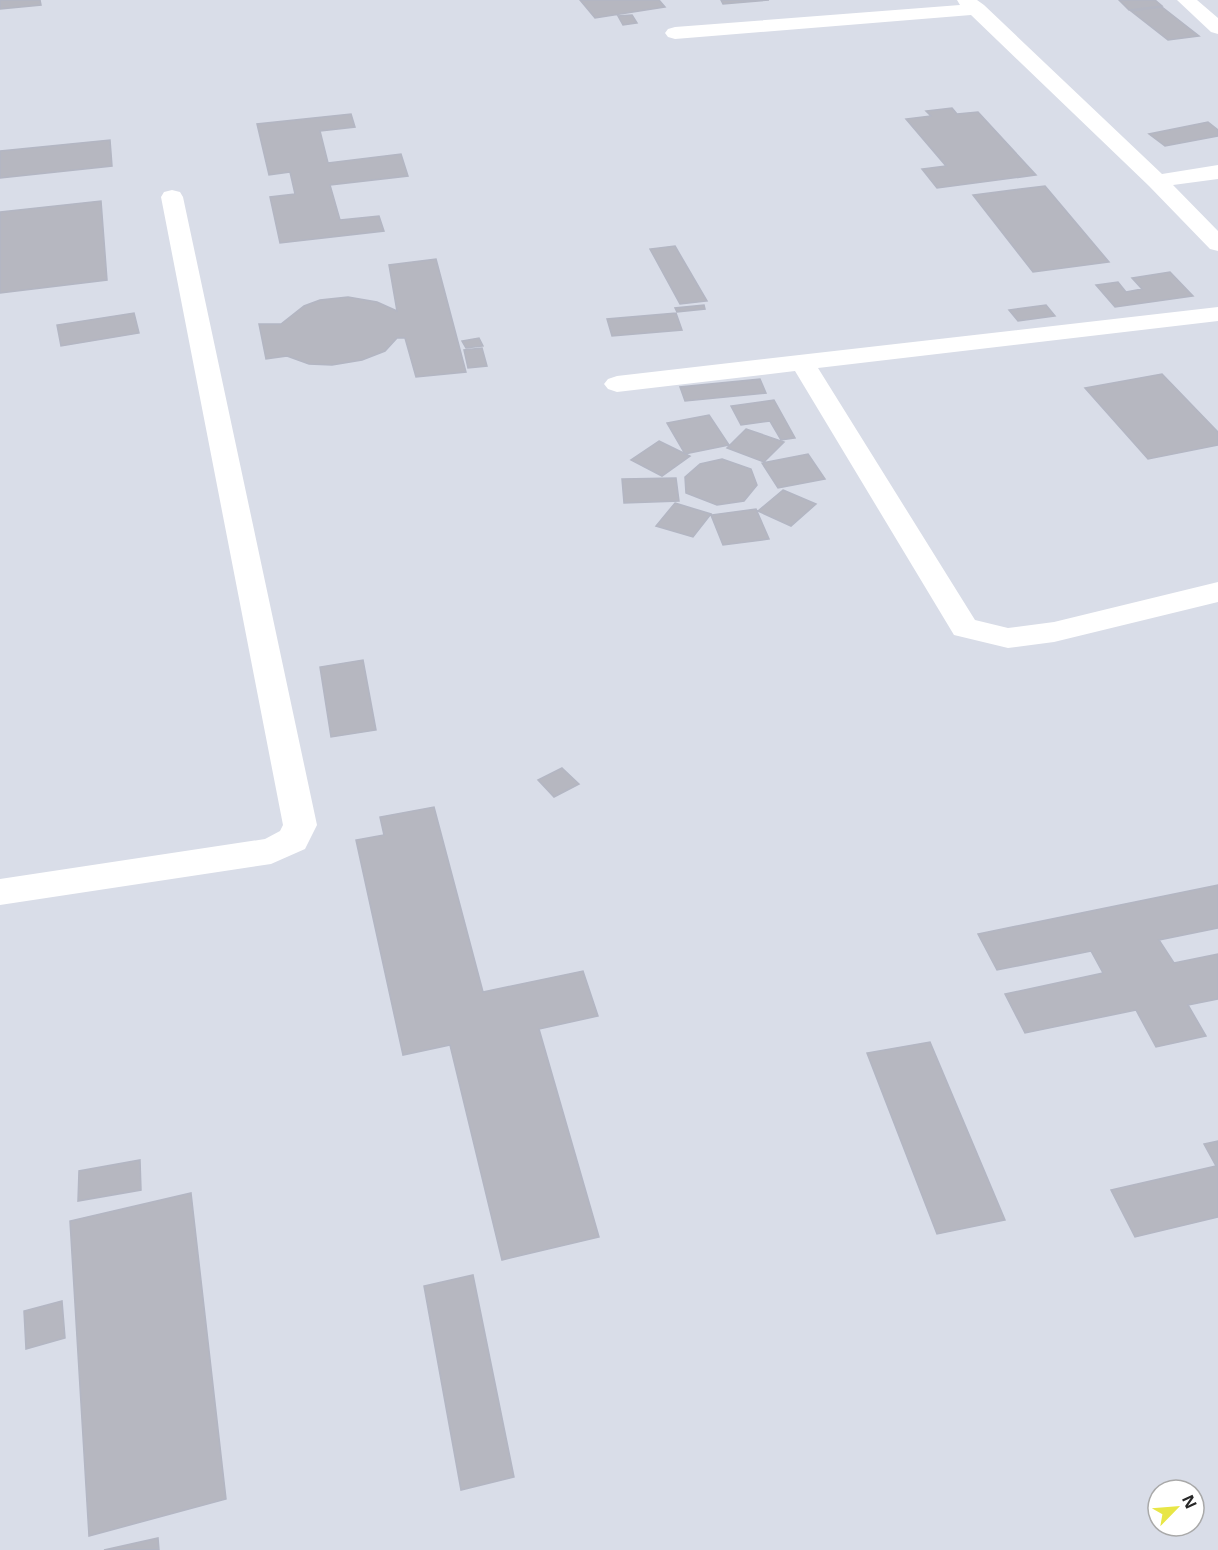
<svg xmlns="http://www.w3.org/2000/svg" width="1218" height="1550" font-family="'Open Sans',sans-serif">
	<style>
		.building { fill: #b6b7c0; stroke: #b3b6c3; stroke-width: 1.5 }
		.lines { fill: none; stroke-linecap: round; stroke-linejoin: round }
		.minor { fill: #fff; fill-rule: evenodd }
	</style>
	<rect width="100%" height="100%" fill="#d9dde8"/>
	<path class="building" d="M0,0H40L41,5L0,9Z
		M580,0H659L665,7L595,18Z
		M721,0H769L723,4Z
		M1119,0H1155L1162,6L1129,10Z
		M1162,7L1199,36L1168,40L1131,11Z
		M632,15L637,23L623,25L618,16Z
		M952,108L957,114L978,112L1036,175L937,188L922,169L946,166L906,119L931,116L926,111Z
		M351,114L355,127L320,131L328,163L401,154L408,176L330,185L340,220L379,216L384,231L280,243L270,197L295,194L290,172L269,175L257,124Z
		M1208,122L1218,130V136L1165,146L1149,134Z
		M110,140L112,166L0,178V151Z
		M1045,186L1109,262L1033,272L973,195Z
		M101,201L107,280L0,293V212Z
		M675,246L707,301L680,304L650,249Z
		M436,259L466,372L416,377L405,338H397L385,351L362,360L332,365L309,364L287,356L266,359L259,324H281L304,306L320,300L348,297L377,302L397,311L389,265Z
		M1170,272L1193,296L1115,307L1096,285L1118,282L1126,292L1142,289L1132,278Z
		M704,305L705,309L677,312L675,308Z
		M1046,305L1055,316L1018,321L1009,310Z
		M134,313L139,333L61,346L57,325Z
		M676,313L682,330L612,336L607,319Z
		M479,338L483,346L466,348L462,341Z
		M482,348L487,366L468,368L464,350Z
		M1162,374L1218,432V445L1148,459L1085,388Z
		M760,379L766,393L685,401L680,387Z
		M774,400L795,438L781,440L770,421L741,425L731,406Z
		M709,415L729,445L685,454L667,423Z
		M746,429L784,442L764,462L727,448Z
		M659,441L690,456L662,476L631,460Z
		M808,454L825,479L778,488L762,463Z
		M722,459L751,469L757,485L744,501L717,505L686,493L685,477L700,464Z
		M676,478L679,501L624,503L622,479Z
		M783,490L816,504L791,526L758,511Z
		M675,503L711,514L693,537L656,526Z
		M756,509L769,539L723,545L711,515Z
		M363,660L376,730L331,737L320,667Z
		M562,768L579,784L554,797L538,780Z
		M434,807L483,992L583,971L598,1016L539,1029L599,1237L502,1260L450,1045L403,1055L356,840L384,835L380,817Z
		M1218,885V928L1159,940L1174,963L1218,954V999L1188,1005L1206,1036L1156,1047L1136,1010L1025,1033L1005,994L1103,973L1091,951L997,970L978,934Z
		M930,1042L1005,1220L937,1234L867,1053Z
		M1218,1141V1217L1135,1237L1111,1190L1216,1166L1204,1144Z
		M140,1160L141,1190L78,1201L79,1171Z
		M191,1193L226,1499L89,1536L70,1221Z
		M473,1275L514,1477L461,1490L424,1286Z
		M62,1301L65,1338L26,1349L24,1311Z
		M158,1538L159,1550H104Z"/>
	<g class="lines">
		<path class="minor" d="M957,0H977L984,5L1162,174L1218,165V179L1173,185L1218,231V251L1210,249L1149,186L971,15L675,39L668,37L665,33L668,29L675,27L960,5Z
			M1177,0H1197L1218,18V34L1211,32Z
			M172,190L180,192L183,197L317,825L305,849L271,864L0,905V879L265,839L280,831L283,825L161,197L164,192Z
			M1218,307V321L818,368L975,620L1008,628L1054,622L1218,582V602L1054,642L1008,648L954,635L795,371L617,392L608,389L604,384L608,379L617,376Z"/>
	</g>
	<g transform="translate(1176 1508) rotate(65)"><circle r="28" fill="#ffffff" stroke="#a9a9a9" stroke-width="1.5"/>
	<path d="M0-4.5L10 22L0 15L-10 22Z" fill="#e8e646"/>
	<text y="-9" font-size="16" font-weight="bold" text-anchor="middle" fill="#272727">N</text>
	</g>
</svg>
